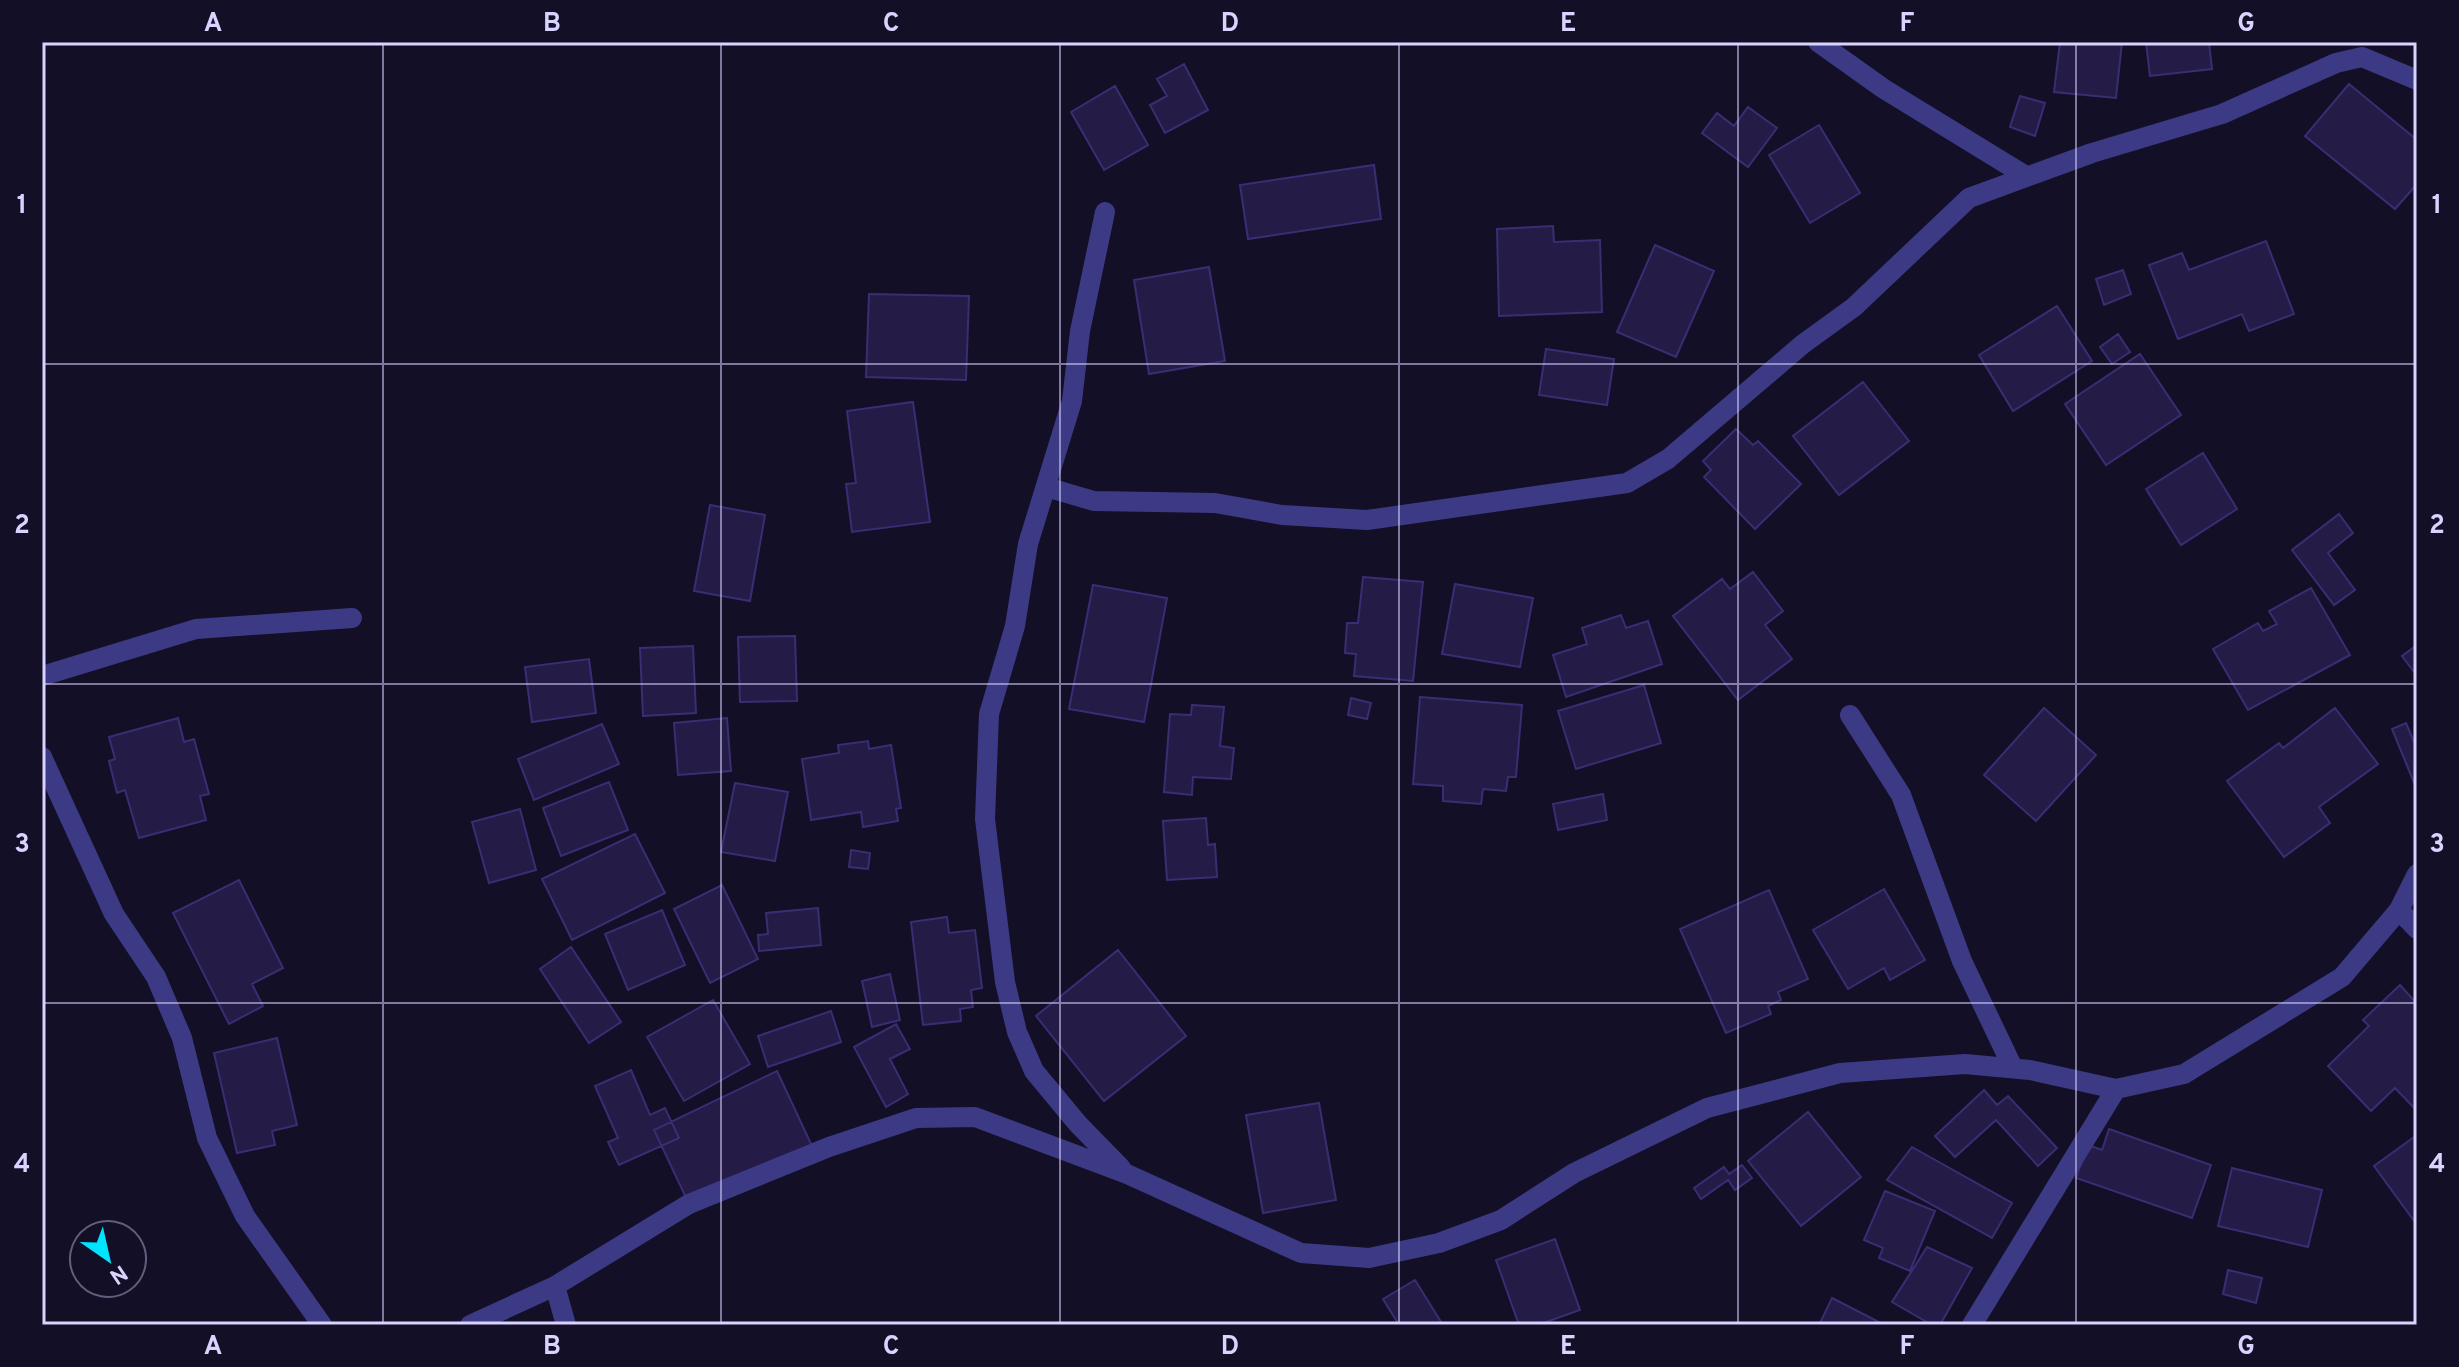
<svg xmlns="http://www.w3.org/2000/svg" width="2459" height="1367" font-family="Overpass,sans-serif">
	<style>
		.building { fill: #241b47; stroke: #3b2d73; stroke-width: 2 }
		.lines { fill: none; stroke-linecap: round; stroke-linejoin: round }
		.minor { stroke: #3d3a85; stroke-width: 20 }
		.grid { fill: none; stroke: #d9d4ff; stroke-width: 2; stroke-opacity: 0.55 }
		.neatline { fill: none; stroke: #d9d4ff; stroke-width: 3 }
		.grid-label { font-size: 26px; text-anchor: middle; font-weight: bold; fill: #d9d4ff }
	</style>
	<rect width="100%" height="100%" fill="#130f26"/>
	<path class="building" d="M2060,42H2122L2116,98L2054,92Z
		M2146,42H2209L2212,69L2150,76Z
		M1184,64L1208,110L1165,133L1150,105L1167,96L1157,79Z
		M2349,84L2417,140V184L2395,209L2305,136Z
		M1115,86L1148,145L1104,170L1071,112Z
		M2020,96L2045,103L2035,136L2010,127Z
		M1748,107L1777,128L1748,167L1702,133L1717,113L1734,126Z
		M1819,125L1860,193L1810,223L1769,155Z
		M1374,165L1381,219L1248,239L1240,185Z
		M1553,226L1554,242L1600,240L1602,312L1499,316L1497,229Z
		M2266,241L2294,314L2249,331L2242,314L2178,339L2149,265L2182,253L2189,270Z
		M1655,245L1714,271L1676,357L1617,332Z
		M1209,267L1225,361L1149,374L1134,280Z
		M2123,270L2131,294L2104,305L2096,279Z
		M869,294L969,296L966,380L866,377Z
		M2057,306L2092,361L2013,411L1979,355Z
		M2118,334L2130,352L2112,364L2100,347Z
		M1546,349L1614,359L1607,405L1539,395Z
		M2140,354L2181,415L2106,465L2065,404Z
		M1863,382L1909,441L1839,495L1793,436Z
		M913,402L930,522L852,532L846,484L856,483L847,411Z
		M1736,429L1753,445L1758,441L1801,484L1755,529L1704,477L1711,470L1703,461Z
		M2203,453L2237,509L2181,545L2146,489Z
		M710,505L765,515L750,601L694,591Z
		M2339,514L2353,533L2328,553L2355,590L2334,605L2292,550Z
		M1753,572L1783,611L1765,625L1792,659L1738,700L1673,616L1722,579L1730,589Z
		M1363,577L1423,582L1413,681L1354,676L1356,654L1345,653L1347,623H1358Z
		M1455,584L1533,598L1520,667L1442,654Z
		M1093,585L1167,598L1144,722L1069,709Z
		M2311,588L2350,655L2248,710L2213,649L2258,623L2263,631L2277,624L2269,611Z
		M1621,615L1626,628L1648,621L1662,664L1566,697L1553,655L1587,644L1582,628Z
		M795,636L797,701L740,702L738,637Z
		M2417,645V676L2402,656Z
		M693,646L696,713L643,716L640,648Z
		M589,659L596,713L532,722L525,667Z
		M1644,685L1661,743L1576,769L1558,711Z
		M1420,697L1522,705L1516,777H1508L1506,791L1483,789L1481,804L1443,801V786L1413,784Z
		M1351,698L1371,703L1367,719L1348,715Z
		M1192,705L1224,707L1220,746L1234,748L1231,779L1193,777L1192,795L1164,792L1170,714L1191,715Z
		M2044,708L2096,755L2036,821L1984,775Z
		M2335,708L2378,764L2319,807L2330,823L2284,857L2227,781L2279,743L2283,748Z
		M178,718L184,742L194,739L209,794L200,796L206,820L139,838L125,790L117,793L109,761L115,759L109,737Z
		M727,718L731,771L678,775L674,723Z
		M2406,723L2417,749V790L2392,729Z
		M602,724L619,764L534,800L518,759Z
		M868,741L869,749L891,745L901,808L896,809L898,821L863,827L861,812L811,820L802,759L839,753L838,745Z
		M609,782L628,830L561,856L543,808Z
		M735,783L788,792L775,861L721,852Z
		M1603,794L1607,820L1558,830L1553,804Z
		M520,809L536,870L489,883L472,822Z
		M1206,818L1208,845L1215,844L1217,877L1167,880L1163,821Z
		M635,834L665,893L572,940L542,879Z
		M851,850L870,853L868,869L849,867Z
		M239,880L283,968L252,984L263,1006L229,1024L173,913Z
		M722,885L758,959L710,983L674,909Z
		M1884,889L1925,960L1890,980L1884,968L1848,989L1813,930Z
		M1769,890L1808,979L1778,992L1781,1000L1768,1006L1771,1014L1726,1033L1680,929Z
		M818,908L821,945L759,951L758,935L768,934L766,913Z
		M662,910L685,965L628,990L605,934Z
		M947,917L949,933L975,930L982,988L971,990L973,1007L960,1009L961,1021L923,1025L911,922Z
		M571,947L621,1022L589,1043L540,969Z
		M1118,950L1186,1036L1104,1101L1036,1016Z
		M890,974L900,1020L872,1027L862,981Z
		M2400,985L2417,1004V1111L2395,1088L2371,1111L2328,1066L2369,1026L2363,1020Z
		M713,1000L750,1064L684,1101L647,1037Z
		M831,1011L841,1042L768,1067L758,1036Z
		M896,1024L910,1049L890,1059L908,1094L886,1107L854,1047Z
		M277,1038L297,1125L272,1131L275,1145L237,1153L214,1053Z
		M631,1070L650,1115L665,1108L679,1138L619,1165L608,1142L618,1138L595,1086Z
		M777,1071L812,1146L689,1204L654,1130Z
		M1984,1090L1997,1105L2008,1096L2057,1148L2038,1166L1996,1120L1955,1157L1935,1136Z
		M1319,1103L1336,1200L1263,1213L1246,1115Z
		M1808,1112L1861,1177L1801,1226L1748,1161Z
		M2109,1129L2211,1165L2192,1218L2076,1178L2088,1145L2102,1150Z
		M2417,1135V1225L2374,1166Z
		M1912,1147L2012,1203L1992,1238L1887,1180Z
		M1742,1165L1752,1178L1735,1190L1728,1180L1701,1199L1694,1188L1724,1167L1729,1174Z
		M2232,1168L2322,1190L2308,1247L2218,1226Z
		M1885,1191L1935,1211L1910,1271L1879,1258L1883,1248L1864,1240Z
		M1555,1239L1580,1310L1538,1325H1519L1496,1260Z
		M1927,1247L1972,1268L1940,1325H1932L1892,1302Z
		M2228,1270L2262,1278L2256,1303L2223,1294Z
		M1415,1280L1443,1325H1399L1383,1299Z
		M1832,1298L1879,1322L1878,1325H1819Z"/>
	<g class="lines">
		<path class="minor" d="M1818,42L1884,89L2026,176
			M1105,212L1080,331L1072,401L1028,544L1015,626L989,714L985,819L1005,982L1017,1032L1034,1071L1078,1124L1121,1168
			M1046,487L1094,501L1215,503L1282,515L1367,520L1627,483L1668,459L1803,344L1854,307L1969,198L2092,153L2222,114L2336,63L2362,57L2417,80
			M42,676L196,629L352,618
			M1850,715L1901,795L1962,961L2013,1068
			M42,757L114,914L156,977L182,1038L207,1138L245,1216L322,1325
			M2399,910L2417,929
			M555,1286L566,1325
			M470,1325L555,1286L689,1204L829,1147L916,1118L975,1117L1127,1174L1301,1253L1369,1258L1439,1243L1501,1220L1574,1173L1707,1108L1840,1073L1965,1064L2030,1070L2116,1089L2184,1074L2342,977L2399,910L2417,874
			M1972,1325L2116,1089"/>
	</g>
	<path class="grid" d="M383,42V1325M721,42V1325M1060,42V1325M1399,42V1325M1738,42V1325M2076,42V1325M42,364H2417M42,684H2417M42,1003H2417"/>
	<rect width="2459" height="1367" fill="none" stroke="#130f26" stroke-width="88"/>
	<g transform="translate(108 1259) rotate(146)"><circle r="38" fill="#130f26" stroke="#625e7d" stroke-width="2"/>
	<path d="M0-6L14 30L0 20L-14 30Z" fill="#00e5ff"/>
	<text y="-12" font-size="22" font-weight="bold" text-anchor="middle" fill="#d9d4ff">N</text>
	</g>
	<rect x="44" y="44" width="2371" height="1279" class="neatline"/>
	<g class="grid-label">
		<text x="213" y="31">A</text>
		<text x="552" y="31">B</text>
		<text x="891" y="31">C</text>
		<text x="1230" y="31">D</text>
		<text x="1568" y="31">E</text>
		<text x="1907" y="31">F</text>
		<text x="2246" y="31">G</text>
		<text x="22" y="213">1</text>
		<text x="2437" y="213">1</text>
		<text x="22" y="533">2</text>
		<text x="2437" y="533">2</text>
		<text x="22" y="852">3</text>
		<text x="2437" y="852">3</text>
		<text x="22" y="1172">4</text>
		<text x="2437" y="1172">4</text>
		<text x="213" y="1354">A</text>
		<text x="552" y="1354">B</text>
		<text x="891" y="1354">C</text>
		<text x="1230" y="1354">D</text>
		<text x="1568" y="1354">E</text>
		<text x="1907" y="1354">F</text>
		<text x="2246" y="1354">G</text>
	</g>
</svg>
